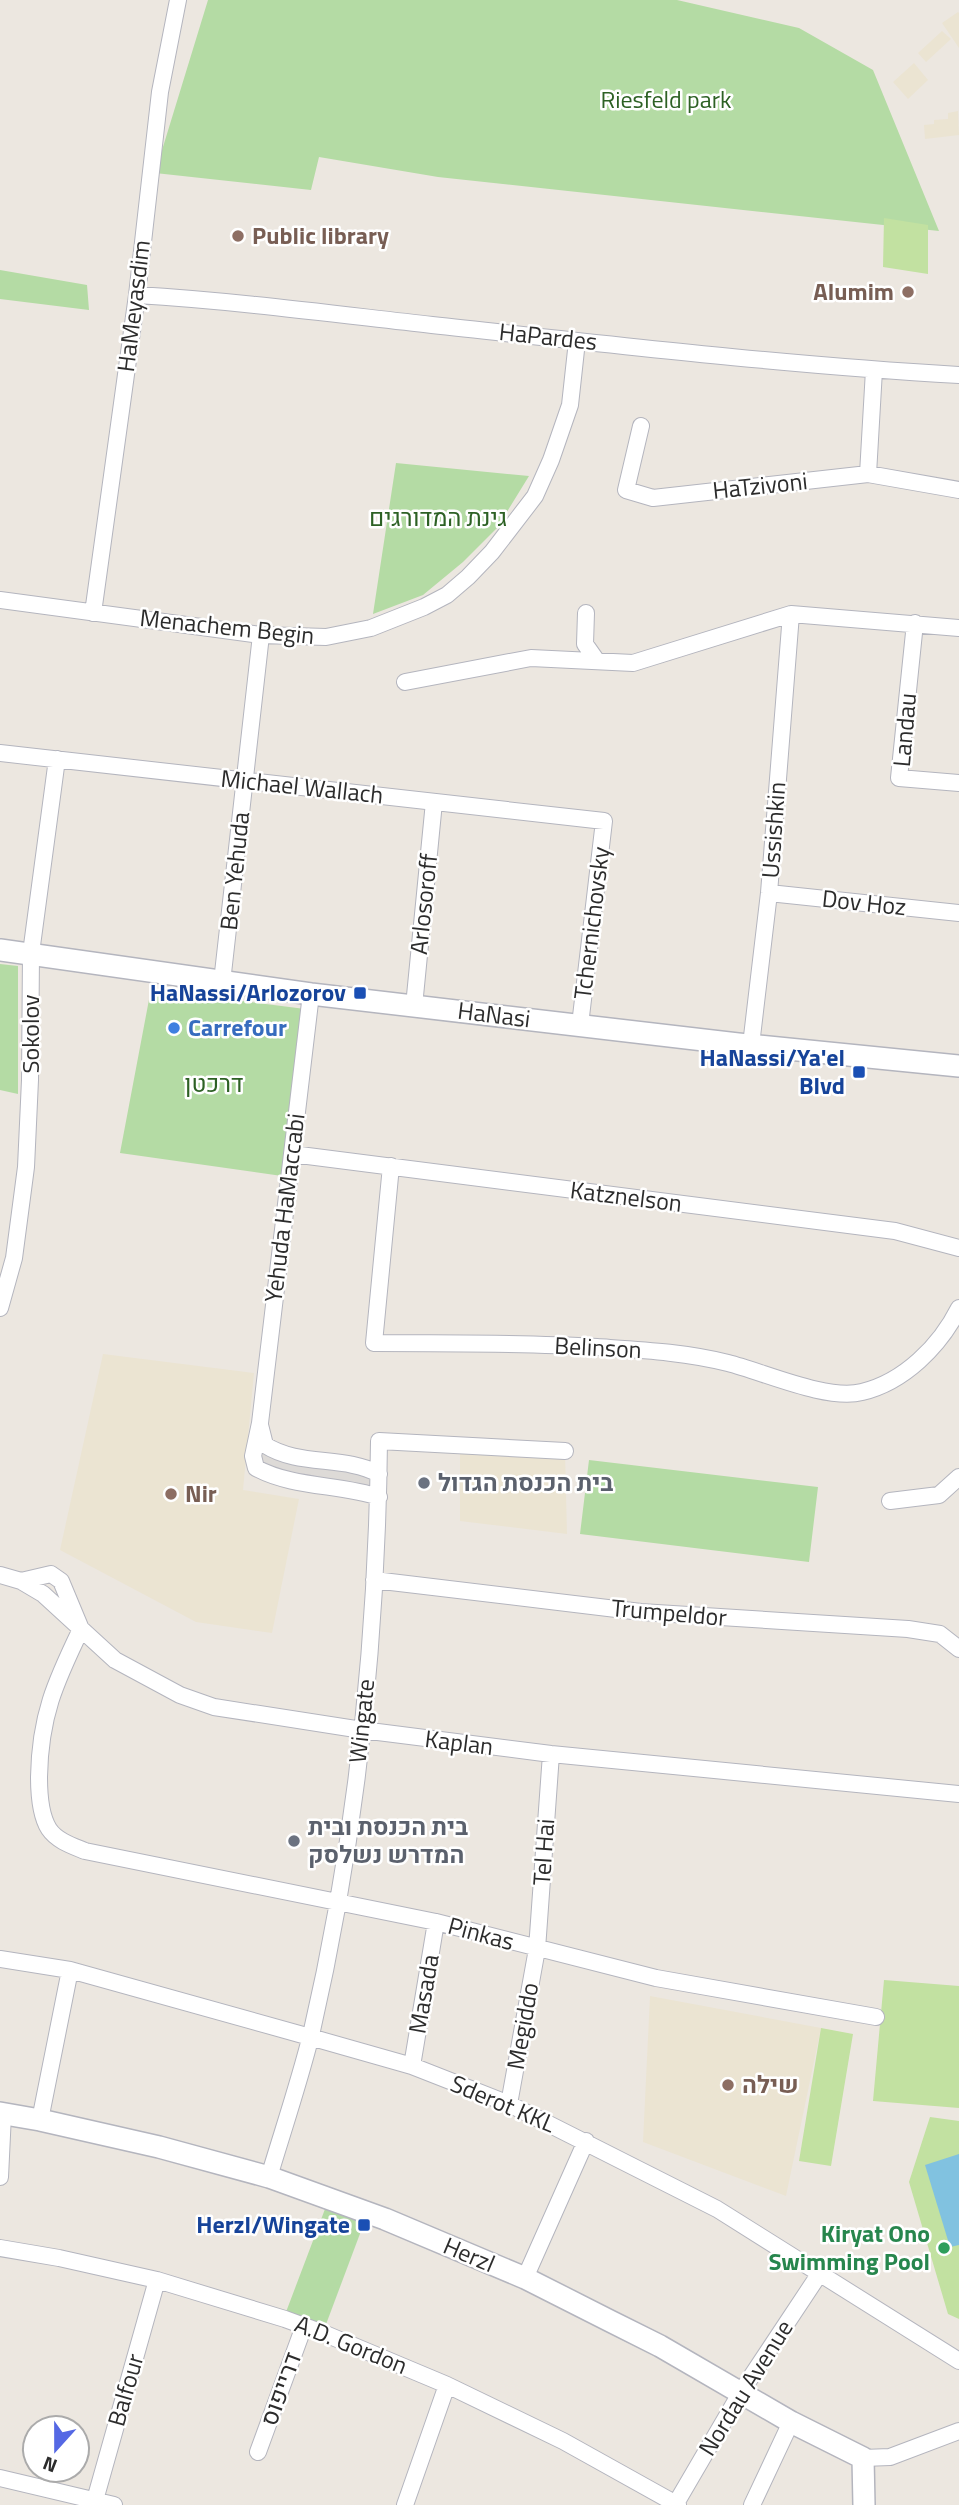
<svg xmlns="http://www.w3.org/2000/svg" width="959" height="2505" font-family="'Titillium Web',Heebo,sans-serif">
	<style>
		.education { fill: #ebe4d2 }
		.green { fill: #b4dba4 }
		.pitch { fill: #c2e1a1 }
		.plaza { fill: #dddad7 }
		.water { fill: #81c2e0 }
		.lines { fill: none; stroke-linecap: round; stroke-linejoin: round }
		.street-casing { stroke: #b4b5be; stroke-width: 18 }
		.secondary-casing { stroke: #b4b5be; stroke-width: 24 }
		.street { stroke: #fff; stroke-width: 16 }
		.secondary { stroke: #fff; stroke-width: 21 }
		.education-dot { fill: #8d6e63; stroke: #fff; stroke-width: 2.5 }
		.transit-dot { fill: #1a4fb4; stroke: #fff; stroke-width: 2.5 }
		.shop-dot { fill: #3f7fe0; stroke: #fff; stroke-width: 2.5 }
		.worship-dot { fill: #6b7280; stroke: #fff; stroke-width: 2.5 }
		.leisure-dot { fill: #2e9e5b; stroke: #fff; stroke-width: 2.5 }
		.labels { text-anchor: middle; stroke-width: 5; stroke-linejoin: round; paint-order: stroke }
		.park-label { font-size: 24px; fill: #2d6124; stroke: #fff }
		.education-label { font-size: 24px; font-weight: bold; fill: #785e54; stroke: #fff; text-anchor: start }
		.street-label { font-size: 24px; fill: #2c2c2c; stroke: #fff }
		.transit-label { font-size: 24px; font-weight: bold; fill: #164399; stroke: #fff; text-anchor: end }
		.shop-label { font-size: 24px; font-weight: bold; fill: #366cbe; stroke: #fff; text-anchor: start }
		.worship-label { font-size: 24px; font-weight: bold; fill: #5b616d; stroke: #fff; text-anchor: start }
		.leisure-label { font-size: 24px; font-weight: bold; fill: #27864d; stroke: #fff; text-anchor: end }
	</style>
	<rect width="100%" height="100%" fill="#ece7e0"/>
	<path class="education" d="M958,12L959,13V48L942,23Z
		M942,31L951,39L926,62L918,53Z
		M914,63L928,80L908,99L893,82Z
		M958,111L959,135L925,139L924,125L934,124V120L948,119V113Z
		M103,1354L254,1373L243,1490L299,1499L272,1633L196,1622L60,1550Z
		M565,1451L567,1534L460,1521V1454Z
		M650,1996L821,2028L786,2196L643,2142Z"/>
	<path class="green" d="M208,0H677L799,28L873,70L939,231L438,177L319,157L311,190L155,173Z
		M0,270L87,285L89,310L0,299Z
		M396,463L529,476L497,528L463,562L423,595L373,614Z
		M0,964L18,966V1094L0,1090Z
		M151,989L305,1009L282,1176L120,1153Z
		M589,1460L818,1487L809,1562L580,1534Z
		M325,2209L364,2223L325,2327L286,2312Z"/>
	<path class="pitch" d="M884,218L928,225V274L883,267Z
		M884,1980L959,1986V2108L873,2101Z
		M821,2028L853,2034L831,2166L799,2161Z
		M930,2117L959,2121V2319L948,2314L909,2182Z"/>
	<path class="plaza" d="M254,1445L368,1468L379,1497L256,1468Z"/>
	<path class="water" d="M959,2154V2245L950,2247L925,2165Z"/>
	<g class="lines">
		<defs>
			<path id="street" d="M137,295C236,301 334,314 432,325C607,344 783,365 959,375
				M641,426L626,490L653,498L868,474L959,490
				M868,474L874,370
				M0,600L261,635L326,637L371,628L424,607L447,595L468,577L492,552L535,496L551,460L570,405L577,341
				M93,613L137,295L160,92L178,0
				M586,613L585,644L597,661
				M915,623L899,778L959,783
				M405,682L531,658L633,663L791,614L959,628
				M0,753L604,821L580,1025
				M769,893L959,913
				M222,982L261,635
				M311,994L260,1423L253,1456L256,1468C293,1488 340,1484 379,1497
				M414,1006L434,802
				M751,1045L769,893L791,614
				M292,1154L895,1231L959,1248
				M391,1166L374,1343C448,1343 523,1343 597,1347C641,1350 685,1352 728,1363C764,1372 827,1401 862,1392C904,1382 940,1346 959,1308
				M0,1308L14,1258L26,1167L30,1080L31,953L57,759
				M260,1425L265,1445C299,1467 344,1455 379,1474
				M890,1501L939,1495L959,1477
				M0,1575L21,1581L43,1594L115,1660L180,1695L214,1707L362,1730L551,1754L959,1794
				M374,1580L641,1612L908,1629L940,1634L959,1649
				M21,1581L51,1574L61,1581L81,1629C55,1683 40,1716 39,1777C39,1793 40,1815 49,1829C57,1841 73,1846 85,1851L436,1922L656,1978L876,2017
				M0,1959L70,1970L310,2037L412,2066L509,2104L717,2209L959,2361
				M412,2066L436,1922
				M509,2104L537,1949L551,1754
				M40,2120L70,1970
				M0,2177L3,2114
				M269,2177C283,2130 299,2083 311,2035C356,1841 377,1640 379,1441L565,1451
				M0,2248L59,2258L157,2280L285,2319L323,2333L447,2385L563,2441L678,2505
				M525,2278L586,2141
				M258,2452L304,2326
				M863,2458L890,2457L959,2431
				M0,2478L114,2505
				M95,2500L157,2280
				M405,2505L447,2385
				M675,2505L741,2392L820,2273
				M752,2505L791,2422"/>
			<path id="secondary" d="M0,950L311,994L738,1044L959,1066
				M0,2113L40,2120L159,2147L269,2177L385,2219L525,2278L610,2321L660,2346L791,2422L863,2458L864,2505"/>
		</defs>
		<use href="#street" class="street-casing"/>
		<use href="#secondary" class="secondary-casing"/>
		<use href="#street" class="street"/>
		<use href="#secondary" class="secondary"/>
	</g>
	<g class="education-dot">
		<circle cx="238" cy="236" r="7"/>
		<circle cx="908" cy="292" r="7"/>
		<circle cx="171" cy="1494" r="7"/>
		<circle cx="728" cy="2085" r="7"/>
	</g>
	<g class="transit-dot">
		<rect x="353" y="986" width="14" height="14" rx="3.5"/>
		<rect x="852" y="1065" width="14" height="14" rx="3.5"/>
		<rect x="357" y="2218" width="14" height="14" rx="3.5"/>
	</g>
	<circle class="shop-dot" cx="174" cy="1028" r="7"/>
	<g class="worship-dot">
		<circle cx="424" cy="1483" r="7"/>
		<circle cx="294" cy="1841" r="7"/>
	</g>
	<circle class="leisure-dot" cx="944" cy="2248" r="7"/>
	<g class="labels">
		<g class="park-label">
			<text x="666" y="108">Riesfeld park</text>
			<text x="438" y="526">גינת המדורגים</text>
			<text x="214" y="1092">דרכטן</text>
		</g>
		<g class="education-label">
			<text x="252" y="244">Public library</text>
			<text x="894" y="300" text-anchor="end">Alumim</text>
			<text x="185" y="1502">Nir</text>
			<text x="742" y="2093">שילה</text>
		</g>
		<g class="street-label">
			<text transform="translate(134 306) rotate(-83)" y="8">HaMeyasdim</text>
			<text transform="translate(548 337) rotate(6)" y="8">HaPardes</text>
			<text transform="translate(760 486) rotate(-6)" y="8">HaTzivoni</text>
			<text transform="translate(227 627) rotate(6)" y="8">Menachem Begin</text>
			<text transform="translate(905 730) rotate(-85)" y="8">Landau</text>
			<text transform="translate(302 787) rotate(6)" y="8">Michael Wallach</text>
			<text transform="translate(774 830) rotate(-86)" y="8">Ussishkin</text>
			<text transform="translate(235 871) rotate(-84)" y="8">Ben Yehuda</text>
			<text transform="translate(864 903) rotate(6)" y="8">Dov Hoz</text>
			<text transform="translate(424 904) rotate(-84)" y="8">Arlosoroff</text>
			<text transform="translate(592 923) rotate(-83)" y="8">Tchernichovsky</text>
			<text transform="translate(494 1015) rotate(7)" y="8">HaNasi</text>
			<text transform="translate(31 1034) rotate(-90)" y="8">Sokolov</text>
			<text transform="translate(626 1197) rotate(7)" y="8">Katznelson</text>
			<text transform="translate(285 1208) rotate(-83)" y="8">Yehuda HaMaccabi</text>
			<text transform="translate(598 1348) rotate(3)" y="8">Belinson</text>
			<text transform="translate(669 1613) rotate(5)" y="8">Trumpeldor</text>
			<text transform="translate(362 1721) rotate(-84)" y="8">Wingate</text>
			<text transform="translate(459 1743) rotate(7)" y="8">Kaplan</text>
			<text transform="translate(544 1852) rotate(-86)" y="8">Tel Hai</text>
			<text transform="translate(481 1934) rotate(15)" y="8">Pinkas</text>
			<text transform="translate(424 1994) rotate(-80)" y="8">Masada</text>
			<text transform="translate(523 2026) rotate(-80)" y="8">Megiddo</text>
			<text transform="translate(503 2104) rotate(23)" y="8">Sderot KKL</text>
			<text transform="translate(469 2255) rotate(23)" y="8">Herzl</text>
			<text transform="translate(351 2345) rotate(22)" y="8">A.D. Gordon</text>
			<text transform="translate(746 2388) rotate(-58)" y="8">Nordau Avenue</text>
			<text transform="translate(281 2389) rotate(-70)" y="8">דרייפוס</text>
			<text transform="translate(126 2390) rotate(-74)" y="8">Balfour</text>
		</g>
		<g class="transit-label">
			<text x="346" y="1001">HaNassi/Arlozorov</text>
			<text x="845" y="1066">HaNassi/Ya'el<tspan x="845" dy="28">Blvd</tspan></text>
			<text x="350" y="2233">Herzl/Wingate</text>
		</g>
		<g class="shop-label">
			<text x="188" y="1036">Carrefour</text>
		</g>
		<g class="worship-label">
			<text x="438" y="1491">בית הכנסת הגדול</text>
			<text x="308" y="1835">בית הכנסת ובית<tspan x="308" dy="28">המדרש נשלסק</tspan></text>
		</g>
		<g class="leisure-label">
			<text x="930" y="2242">Kiryat Ono<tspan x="930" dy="28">Swimming Pool</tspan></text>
		</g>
	</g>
	<g transform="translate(56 2449) rotate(201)"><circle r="33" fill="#ffffff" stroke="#ababab" stroke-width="2"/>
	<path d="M0-5L12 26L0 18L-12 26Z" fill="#5568e4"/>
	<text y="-10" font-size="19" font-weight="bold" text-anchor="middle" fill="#2c2c2c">N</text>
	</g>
</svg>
